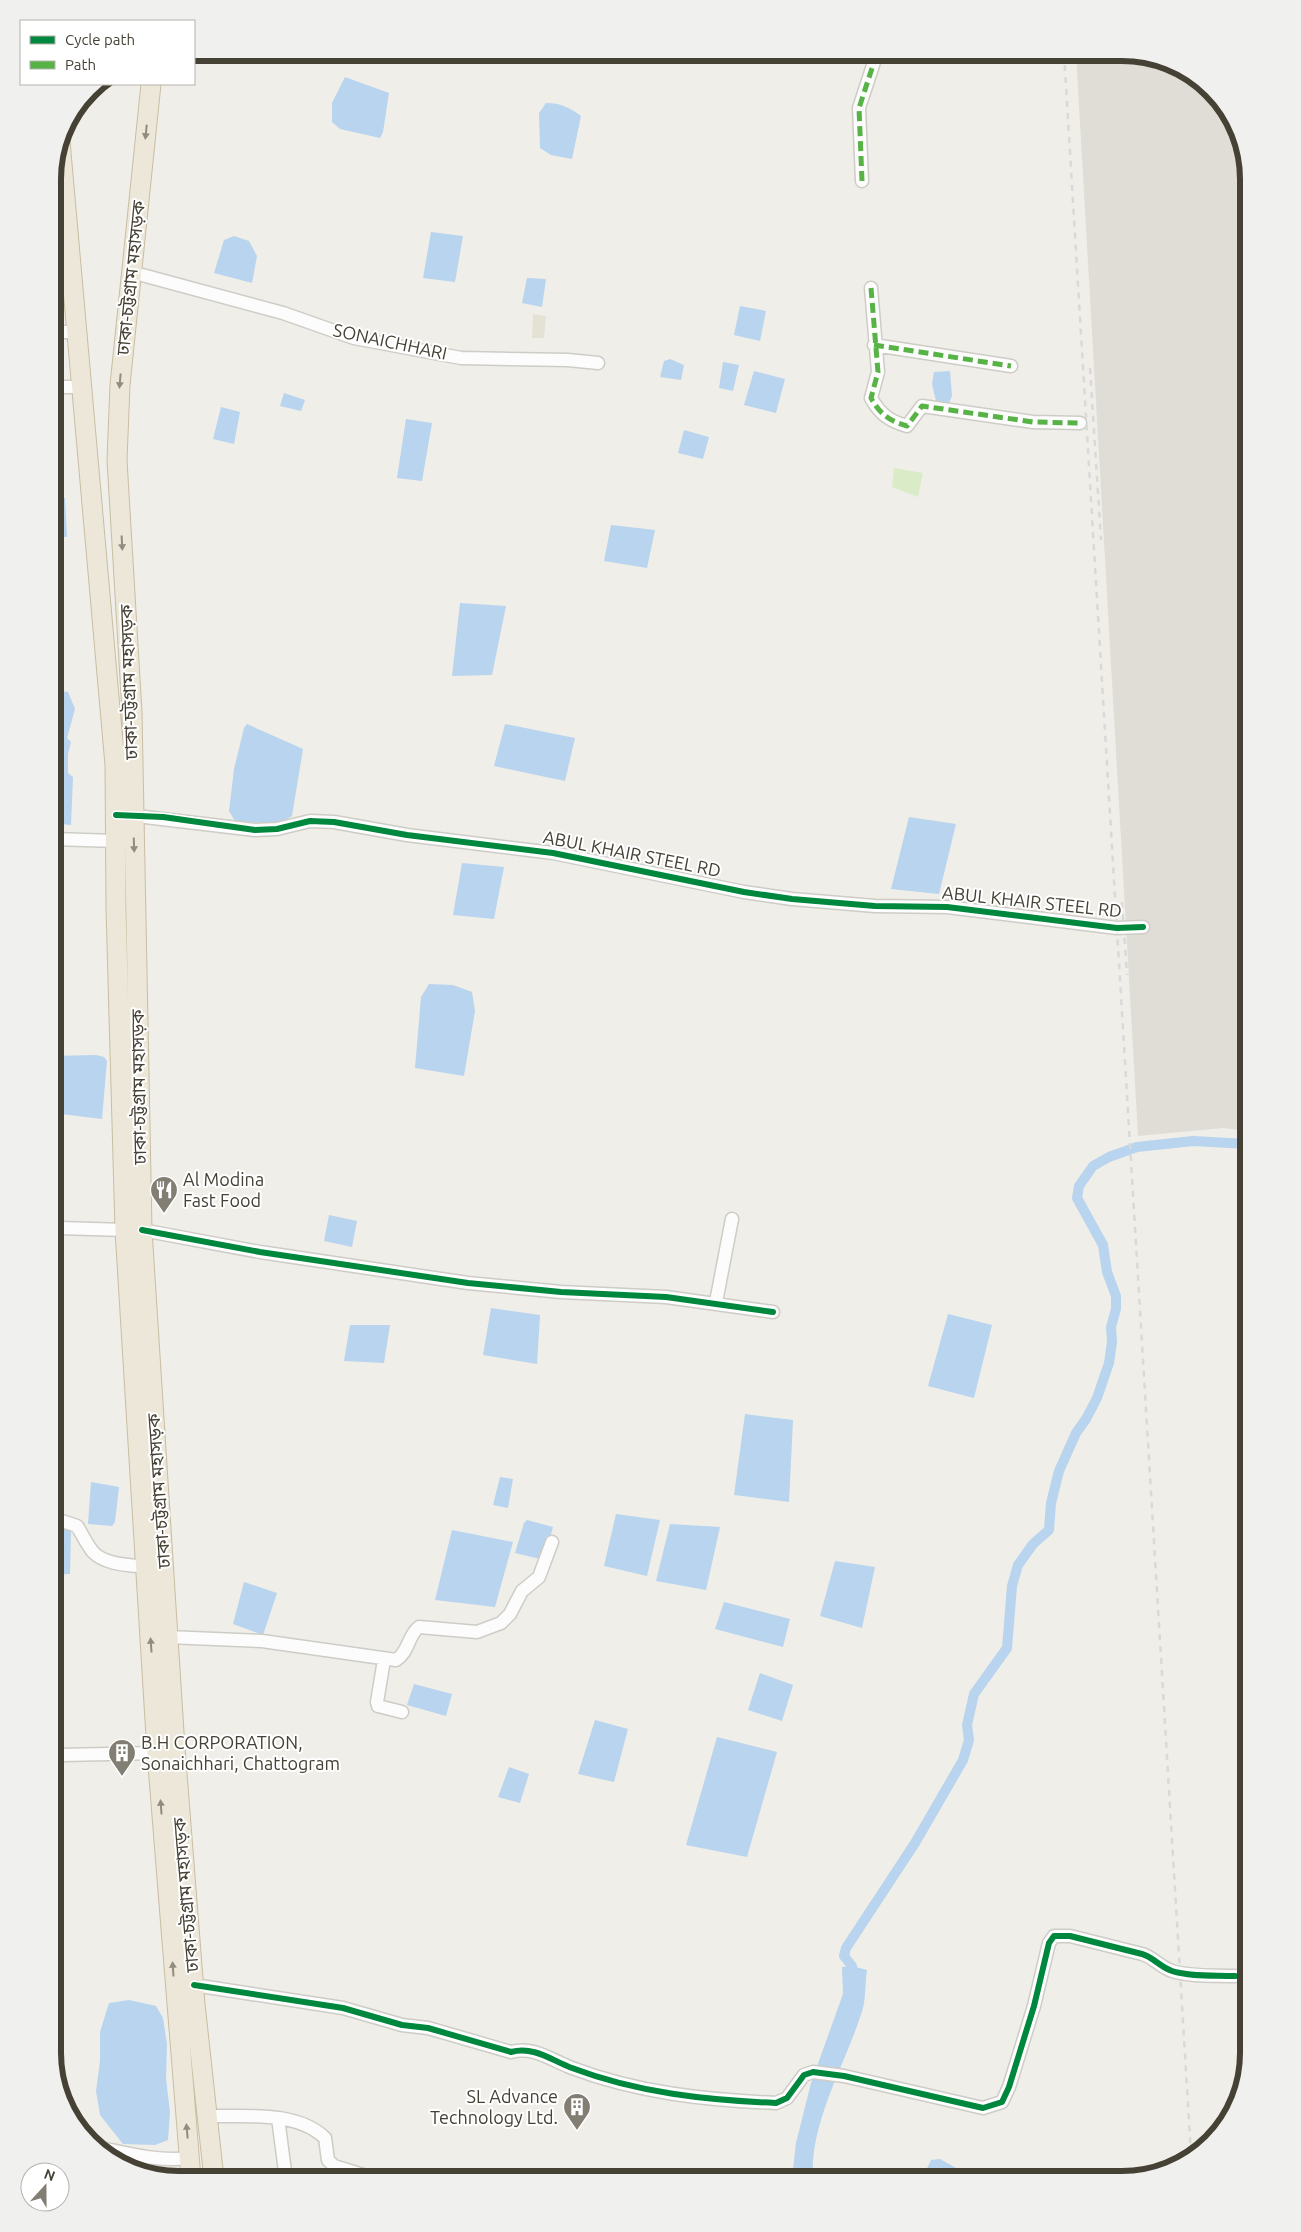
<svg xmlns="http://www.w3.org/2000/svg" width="1301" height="2232" font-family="Ubuntu,'Noto Sans Bengali',sans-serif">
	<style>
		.residential { fill: #e4e1d5 }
		.industrial { fill: #e0ddd6 }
		.green { fill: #daebc8 }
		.water { fill: #b8d4ee }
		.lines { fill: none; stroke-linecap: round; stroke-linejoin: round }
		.canal { stroke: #b8d4ee; stroke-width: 10 }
		.minor-casing { stroke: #ceccc6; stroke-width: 15 }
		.highway-casing { stroke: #c8bea3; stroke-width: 21 }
		.minor { stroke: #fdfcfc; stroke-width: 12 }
		.highway { stroke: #ece7d8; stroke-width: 19 }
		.rail { stroke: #d9d9d8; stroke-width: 2.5; stroke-dasharray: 6 6; stroke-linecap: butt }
		.quiet { stroke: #57b346; stroke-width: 5; stroke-dasharray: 10 5; stroke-linecap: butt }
		.cycleway-casing { stroke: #fff; stroke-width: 9 }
		.cycleway { stroke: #00873e; stroke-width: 6 }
		.oneway { fill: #918c7e }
		.labels { text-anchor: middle; stroke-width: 4; stroke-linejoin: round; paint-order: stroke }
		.street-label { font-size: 18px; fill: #464135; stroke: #fff }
		.poi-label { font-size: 18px; fill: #464135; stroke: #fff; text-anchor: start }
		.rim { fill: none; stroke: #464135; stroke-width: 6 }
	</style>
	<rect width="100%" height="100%" fill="#f0eee8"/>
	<path class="residential" d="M533,314L546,316L544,338H532Z"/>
	<path class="industrial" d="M1076,53H1130L1192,74L1236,123L1248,179V1131L1223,1128L1138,1136Z"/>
	<path class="green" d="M894,468L923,473L918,497L892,487Z"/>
	<path class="water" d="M345,77L389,93L383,132L380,138L340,129L332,122V103Z
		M546,103C560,103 569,107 581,116L572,159L551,155L540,148L539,113Z
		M431,232L463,236L455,282L423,278Z
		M234,236L249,241L257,256L252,283L214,273L224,240Z
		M527,278L546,279L542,307L522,303Z
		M740,306L766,311L760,341L734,335Z
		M670,359L684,365L681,380L660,377L664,361Z
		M723,362L739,365L733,391L719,388Z
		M754,371L785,379L776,413L744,405Z
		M950,371L952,396L949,403L943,404L936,401L932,384L934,372Z
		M284,393L305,400L301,411L280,406Z
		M221,407L240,412L234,444L213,439Z
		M406,419L432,423L422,481L397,478Z
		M684,430L709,437L703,459L678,453Z
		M53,496L65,498L67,537L53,536Z
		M611,525L655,530L647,568L604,561Z
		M460,603L506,606L492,675L452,676Z
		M53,690L68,692L75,709L67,738L71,742L68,754V773L73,777L71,825L53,823Z
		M247,724L303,749L292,816L278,824L235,821L229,811L234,769L244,728Z
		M505,724L575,738L565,781L494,766Z
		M909,817L956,824L939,894L891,889Z
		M462,863L504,867L494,919L453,915Z
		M429,984L453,985L472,992L475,1011L464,1076L415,1068L421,997Z
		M96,1055L104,1057L107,1061L102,1119L53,1113V1056Z
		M329,1215L357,1221L352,1247L324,1241Z
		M491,1308L540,1315L537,1364L483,1355Z
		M948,1314L992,1325L974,1398L928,1386Z
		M350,1325H390L384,1363L344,1361Z
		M745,1414L793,1420L789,1502L734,1495Z
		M500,1477L513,1479L508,1508L493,1505Z
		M91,1482L119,1487L115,1522L112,1526L88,1524Z
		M616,1514L660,1520L647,1576L604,1566Z
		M527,1520L553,1527L544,1560L515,1553L524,1523Z
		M670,1524L720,1527L706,1590L656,1581Z
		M53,1529H71L70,1574L53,1575Z
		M452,1530L513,1542L495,1607L435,1600Z
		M835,1561L875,1567L862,1628L820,1616Z
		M244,1582L277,1593L263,1635L233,1624Z
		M724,1602L790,1619L783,1647L715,1629Z
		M760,1673L793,1685L782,1721L748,1710Z
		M414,1684L452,1694L446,1716L407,1705Z
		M595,1720L628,1729L614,1782L578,1774Z
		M717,1737L777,1752L747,1857L686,1845Z
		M509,1767L529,1774L520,1803L498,1797Z
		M852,1966L867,1970C865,1982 866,1996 863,2008C847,2062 809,2122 813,2179H792L796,2143L811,2083L843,1994L842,1967Z
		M129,2000L156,2006L163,2018L167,2044L166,2079L170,2112L168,2140L155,2145L123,2144L100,2115L96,2091L100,2061V2032L109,2003Z
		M940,2159L965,2173L969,2179H922L931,2160Z"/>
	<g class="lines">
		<path class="canal" d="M853,1979L852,1966L844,1956L846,1948L915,1843L963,1760L969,1740L967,1725L974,1694L1007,1648L1012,1586L1018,1565L1033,1544L1049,1530L1051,1503L1059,1471L1076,1433L1086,1419L1097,1398L1109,1363L1112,1342L1111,1327L1116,1309V1296L1107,1272L1103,1245L1077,1198L1079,1186L1093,1166L1109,1157L1137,1147L1193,1141L1248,1144"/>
		<defs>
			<path id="minor" d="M862,181L859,108L877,53
				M131,272L283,313L354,338L461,358L568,360L598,363
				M871,288L878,372L871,398C880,414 889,421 907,426L922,406L1033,422L1080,423
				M53,331L78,333
				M874,345L1011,366
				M53,387H82
				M128,815L255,830L277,829L310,821L334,822L407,835L553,853L744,892L792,899L875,906L947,907L1117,928L1143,927
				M53,839L116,841
				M59,1228L125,1230
				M142,1230L260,1252L468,1283L561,1292L666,1297L773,1312
				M716,1302L732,1219
				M53,1518L77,1526C82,1534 87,1545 93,1552C105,1565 130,1565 146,1567
				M168,1637L262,1641L396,1660C409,1652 408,1635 419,1627L477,1632L501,1623L510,1614L522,1591L539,1577L552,1542
				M384,1660L377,1702L378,1706L402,1712
				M53,1753L61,1755L157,1753
				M194,1985L343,2008L402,2025L428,2028L511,2052C534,2046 551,2060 572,2068C638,2093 706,2100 776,2103L787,2098L804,2075L813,2072L844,2076L983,2108L1002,2102L1009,2087L1034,2006L1049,1943L1054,1936H1070L1142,1954C1153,1957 1160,1967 1172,1971C1191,1977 1215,1975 1235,1976
				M207,2116C245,2117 296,2110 325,2138L328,2160L334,2166L376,2179
				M278,2118L286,2179
				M101,2148C130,2154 160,2162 189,2158"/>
			<path id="highway" d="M151,84L120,385L117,460L132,712L142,1230L175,1748L195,2004L214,2179
				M60,141L115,765L116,909L125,1230L157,1753L191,2179"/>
		</defs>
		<use href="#minor" class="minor-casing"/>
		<use href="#highway" class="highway-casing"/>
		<use href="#minor" class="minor"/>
		<use href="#highway" class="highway"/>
		<path class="rail" d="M1064,53L1191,2154
			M1090,368L1101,540
			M1122,902L1127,975"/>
		<path class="quiet" d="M862,181L859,108L877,53
			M871,288L878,372L871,398C880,414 889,421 907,426L922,406L1033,422L1080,423
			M874,345L1011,366"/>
		<defs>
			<path id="cycleway" d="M116,815L163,817L255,830L277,829L310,821L334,822L407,835L553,853L744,892L792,899L875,906L947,907L1117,928L1143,927
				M142,1230L260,1252L468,1283L561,1292L666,1297L773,1312
				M194,1985L343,2008L402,2025L428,2028L511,2052C534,2046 551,2060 572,2068C638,2093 706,2100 776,2103L787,2098L804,2075L813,2072L844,2076L983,2108L1002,2102L1009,2087L1034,2006L1049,1943L1054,1936H1070L1142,1954C1153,1957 1160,1967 1172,1971C1191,1977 1215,1975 1235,1976"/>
		</defs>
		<use href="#cycleway" class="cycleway-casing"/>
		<use href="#cycleway" class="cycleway"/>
	</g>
	<defs><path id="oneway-solid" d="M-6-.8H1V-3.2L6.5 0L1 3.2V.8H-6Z" transform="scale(1.25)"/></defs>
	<g class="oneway">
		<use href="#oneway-solid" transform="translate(146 132) rotate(96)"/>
		<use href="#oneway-solid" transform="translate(120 381) rotate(95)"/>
		<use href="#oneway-solid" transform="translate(122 543) rotate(87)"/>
		<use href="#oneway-solid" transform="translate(134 845) rotate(88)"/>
		<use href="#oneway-solid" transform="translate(151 1645) rotate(-94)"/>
		<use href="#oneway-solid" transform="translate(161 1807) rotate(-94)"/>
		<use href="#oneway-solid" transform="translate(173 1969) rotate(-94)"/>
		<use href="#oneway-solid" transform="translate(187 2131) rotate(-95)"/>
	</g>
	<defs>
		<symbol id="restaurant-pin" viewBox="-11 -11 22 30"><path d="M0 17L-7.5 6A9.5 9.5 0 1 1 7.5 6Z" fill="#827e74" stroke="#fff"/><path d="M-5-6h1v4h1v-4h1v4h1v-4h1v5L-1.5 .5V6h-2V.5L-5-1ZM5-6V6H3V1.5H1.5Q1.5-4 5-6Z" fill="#fff"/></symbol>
		<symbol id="building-pin" viewBox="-11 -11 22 30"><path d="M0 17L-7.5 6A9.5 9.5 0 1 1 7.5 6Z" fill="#827e74" stroke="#fff"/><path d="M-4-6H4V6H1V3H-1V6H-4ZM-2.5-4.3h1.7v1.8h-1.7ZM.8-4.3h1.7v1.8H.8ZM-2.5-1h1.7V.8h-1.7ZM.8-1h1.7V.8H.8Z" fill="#fff"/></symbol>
	</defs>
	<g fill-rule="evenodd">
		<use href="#restaurant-pin" x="148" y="1174" width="32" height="43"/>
		<use href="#building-pin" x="106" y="1737" width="32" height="43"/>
		<use href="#building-pin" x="561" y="2091" width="32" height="43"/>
	</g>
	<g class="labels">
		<g class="street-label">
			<text transform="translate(131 278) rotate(-84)" y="6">ঢাকা-চট্টগ্রাম মহাসড়ক</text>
			<text transform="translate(390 342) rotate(12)" y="6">SONAICHHARI</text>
			<text transform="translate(129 682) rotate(-92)" y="6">ঢাকা-চট্টগ্রাম মহাসড়ক</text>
			<text transform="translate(632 854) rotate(11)" y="6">ABUL KHAIR STEEL RD</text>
			<text transform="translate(1032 902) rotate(6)" y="6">ABUL KHAIR STEEL RD</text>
			<text transform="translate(139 1087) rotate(-91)" y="6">ঢাকা-চট্টগ্রাম মহাসড়ক</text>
			<text transform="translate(159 1491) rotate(-94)" y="6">ঢাকা-চট্টগ্রাম মহাসড়ক</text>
			<text transform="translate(186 1895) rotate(-95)" y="6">ঢাকা-চট্টগ্রাম মহাসড়ক</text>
		</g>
		<g class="poi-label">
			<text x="183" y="1186">Al Modina<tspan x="183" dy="21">Fast Food</tspan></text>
			<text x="141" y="1749">B.H CORPORATION,<tspan x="141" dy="21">Sonaichhari, Chattogram</tspan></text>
			<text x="558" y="2103" text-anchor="end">SL Advance<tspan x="558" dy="21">Technology Ltd.</tspan></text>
		</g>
	</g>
	<path d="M0 0H1301V2232H0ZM179 61H1122A118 118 0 0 1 1240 179V2053A118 118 0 0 1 1122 2171H179A118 118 0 0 1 61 2053V179A118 118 0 0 1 179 61Z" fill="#f0f0ef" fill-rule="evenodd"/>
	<path class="rim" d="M179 61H1122A118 118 0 0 1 1240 179V2053A118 118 0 0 1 1122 2171H179A118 118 0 0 1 61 2053V179A118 118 0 0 1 179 61Z"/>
	<rect x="20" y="20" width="175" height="65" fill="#ffffff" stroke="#b5b3ae"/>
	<rect x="30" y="36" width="25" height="8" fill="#00873e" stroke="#b5b3ae"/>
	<text x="65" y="45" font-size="15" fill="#464135">Cycle path</text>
	<rect x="30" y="61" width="25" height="8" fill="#57b346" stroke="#b5b3ae"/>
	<text x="65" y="70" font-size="15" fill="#464135">Path</text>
	<g transform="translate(45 2187) rotate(21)"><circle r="24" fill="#ffffff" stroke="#b5b3ae"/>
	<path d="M0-4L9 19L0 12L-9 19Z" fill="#827e74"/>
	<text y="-8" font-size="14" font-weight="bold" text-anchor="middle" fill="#464135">N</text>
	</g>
</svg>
